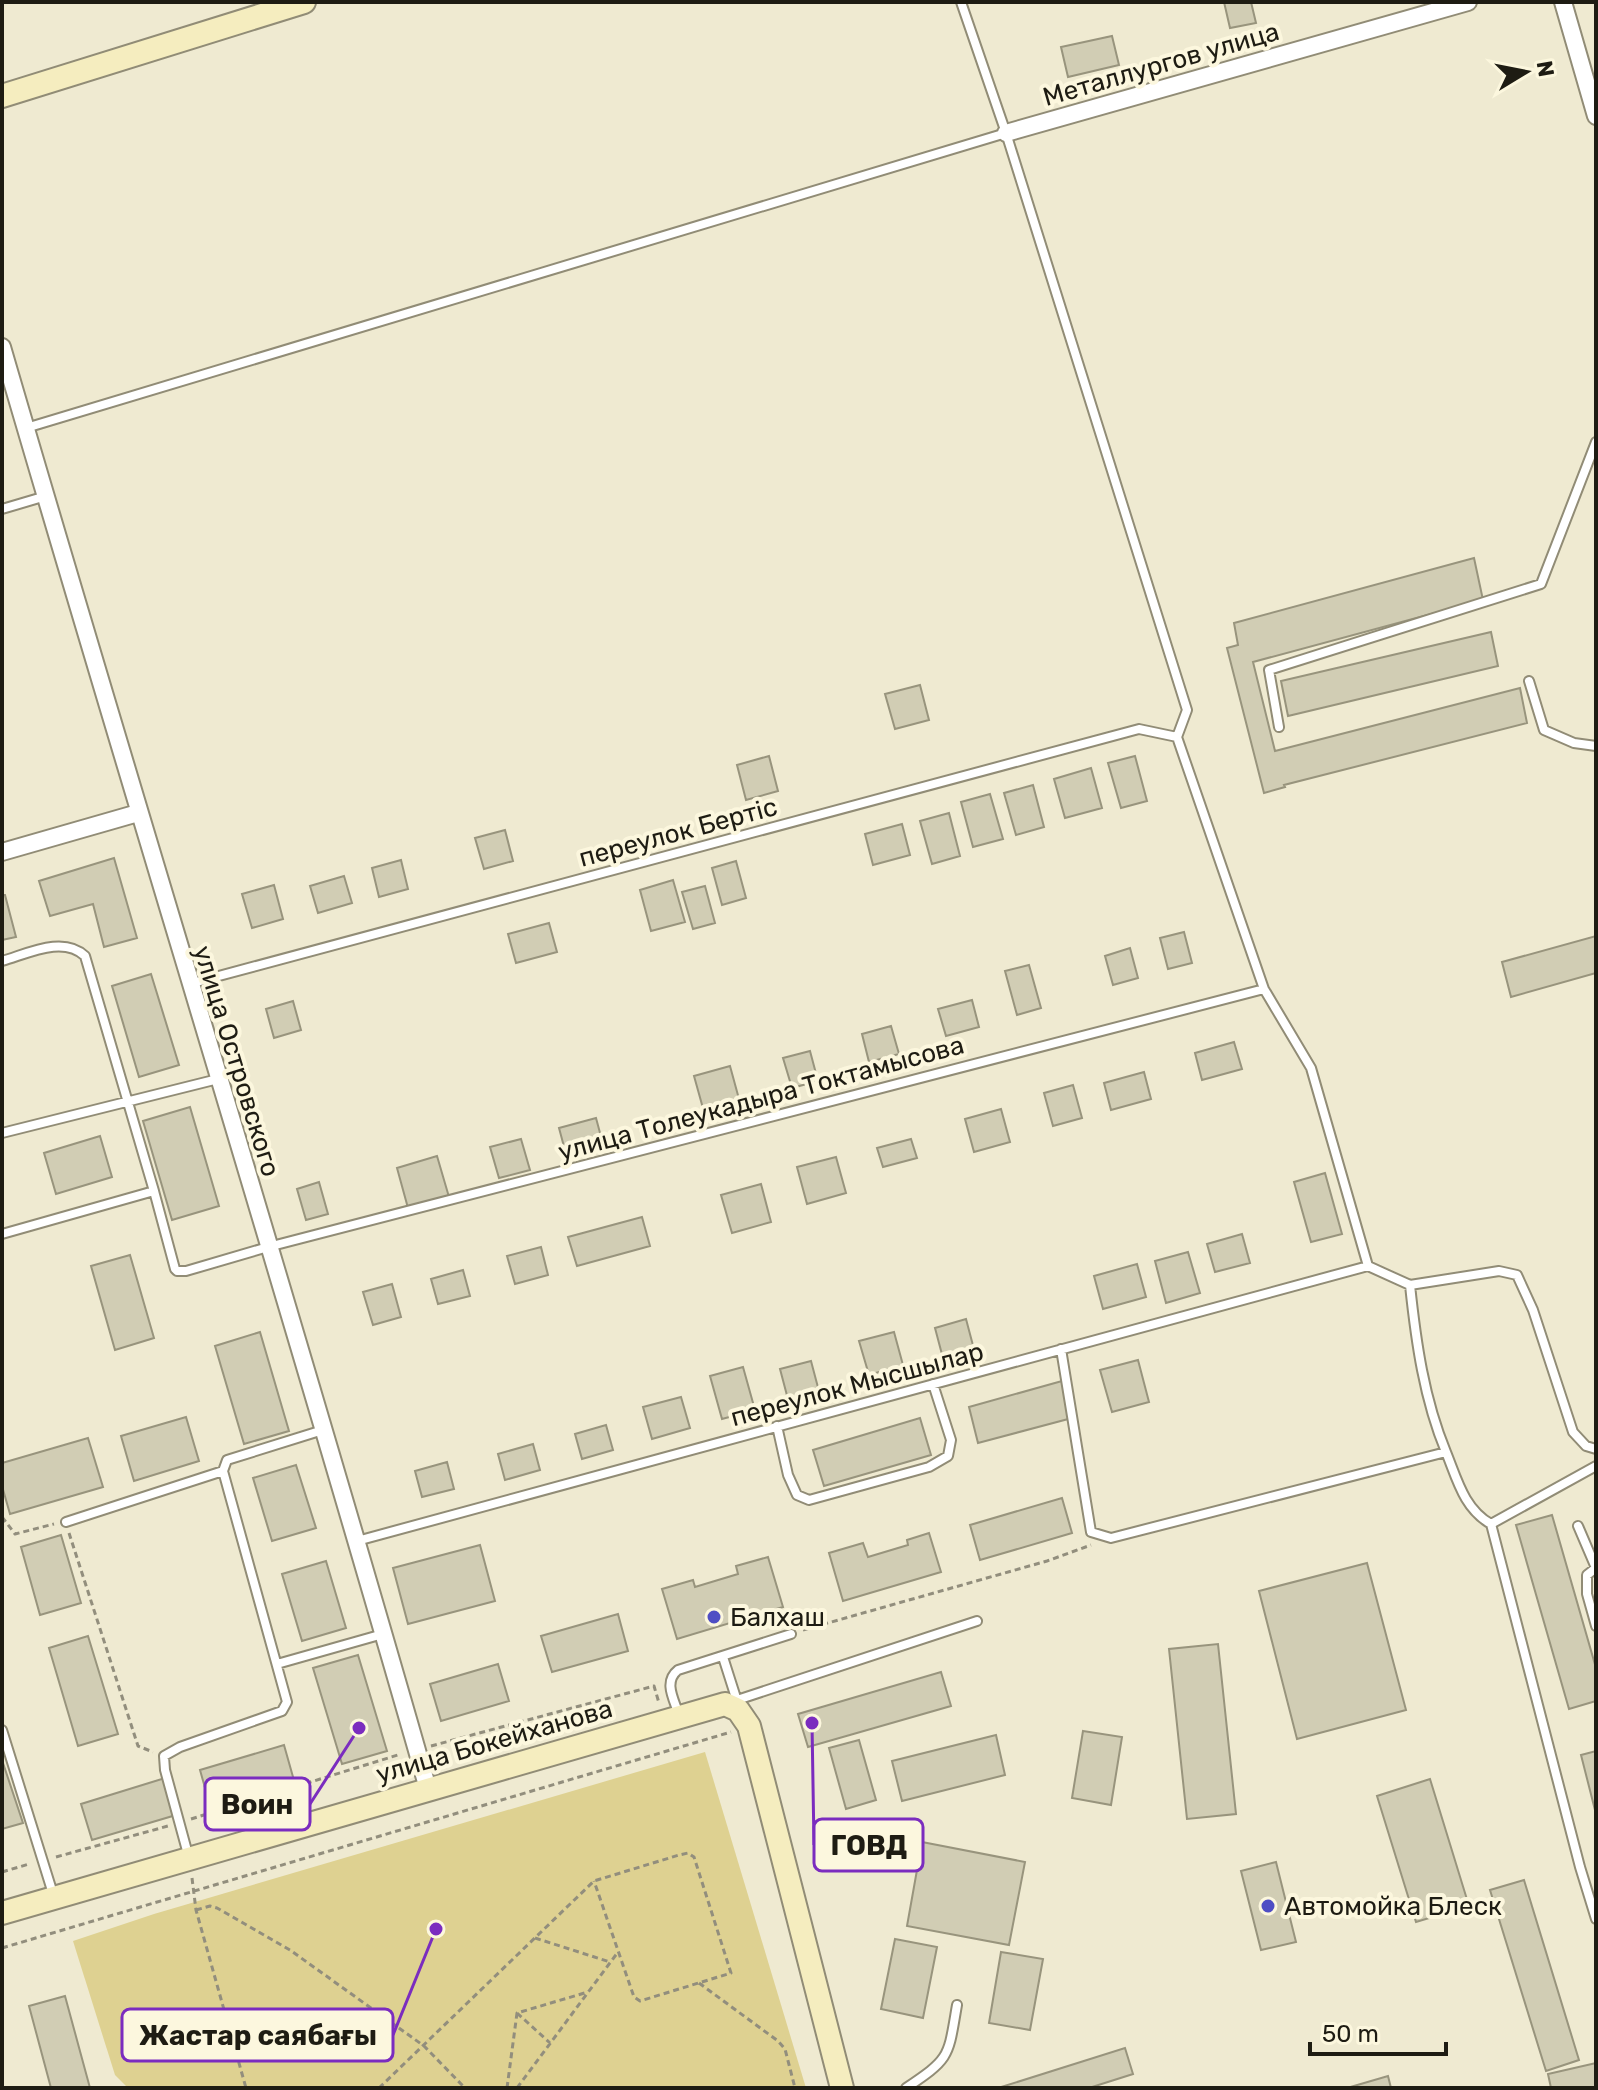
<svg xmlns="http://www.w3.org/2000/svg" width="1598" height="2090" font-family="Rubik,sans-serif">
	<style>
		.green { fill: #ded191 }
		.building { fill: #d1cdb4; stroke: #98947d; stroke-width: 2 }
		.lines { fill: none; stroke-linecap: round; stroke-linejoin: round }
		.lane-casing { stroke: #918c76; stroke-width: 12 }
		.street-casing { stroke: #918c76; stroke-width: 20 }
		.secondary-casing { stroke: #918c76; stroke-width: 26 }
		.path { stroke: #928e7d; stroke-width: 3; stroke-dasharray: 6 4; stroke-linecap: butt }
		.lane { stroke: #fff; stroke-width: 8 }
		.street { stroke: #fff; stroke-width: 16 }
		.secondary { stroke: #f5edbf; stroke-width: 22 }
		.poi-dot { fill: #4f4ec4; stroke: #fcf7de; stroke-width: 3 }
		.labels { text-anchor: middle; stroke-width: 8; stroke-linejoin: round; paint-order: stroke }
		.street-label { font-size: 26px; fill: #1e1c13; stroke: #fcf7de }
		.poi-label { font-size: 26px; fill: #1e1c13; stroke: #fcf7de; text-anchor: start }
		.leader { fill: none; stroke: #7b2cbf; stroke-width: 3 }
		.callout-dot { fill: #7b2cbf; stroke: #fcf7de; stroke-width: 3 }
		.callout { fill: #fcf7de; stroke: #7b2cbf; stroke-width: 3 }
		.callout-label { font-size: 28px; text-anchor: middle; font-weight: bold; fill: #1e1c13 }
	</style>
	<rect width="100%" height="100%" fill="#efead1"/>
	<path class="green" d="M705,1752L806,2088H128L115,2075L73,1941L154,1914Z"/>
	<path class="building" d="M1224,2H1251L1256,23L1230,28Z
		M1112,36L1119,65L1068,77L1061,47Z
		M1474,558L1483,600L1253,662L1275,751L1520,688L1527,723L1284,785L1285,787L1264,793L1227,648L1238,645L1234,623Z
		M1491,632L1498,666L1288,716L1281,681Z
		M920,685L929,720L895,729L885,694Z
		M769,756L778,791L746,800L737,765Z
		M1135,756L1147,801L1121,808L1108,763Z
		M1091,768L1102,808L1065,818L1054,779Z
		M1033,785L1044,827L1016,835L1004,793Z
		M990,794L1003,839L973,847L961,802Z
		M949,813L960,856L932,864L920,821Z
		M902,824L910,855L873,865L865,834Z
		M505,830L513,861L484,869L475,838Z
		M114,858L137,938L104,947L93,904L50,916L39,881Z
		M401,860L408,889L379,897L372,868Z
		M736,861L746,898L722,905L712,868Z
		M344,876L352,903L318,913L310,886Z
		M673,880L685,922L651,931L640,890Z
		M274,885L283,919L252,928L242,894Z
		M705,886L715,923L693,929L682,892Z
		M2,895H5L16,937L2,940Z
		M549,923L557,952L516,963L508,934Z
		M1184,932L1192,963L1168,969L1160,938Z
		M1596,936V973L1511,997L1502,962Z
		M1130,948L1138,978L1113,985L1105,956Z
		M1029,965L1041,1008L1017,1015L1005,971Z
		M151,974L179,1065L139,1077L112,986Z
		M972,1000L979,1027L946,1036L938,1009Z
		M293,1001L301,1030L274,1038L266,1009Z
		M891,1026L899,1054L869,1062L862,1034Z
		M1234,1042L1242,1069L1202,1080L1195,1053Z
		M810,1051L818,1081L792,1088L783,1058Z
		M730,1066L742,1110L706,1119L694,1076Z
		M1144,1072L1151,1099L1111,1110L1104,1083Z
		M1073,1085L1082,1118L1053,1126L1044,1093Z
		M190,1107L219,1206L172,1220L143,1121Z
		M1001,1109L1010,1142L974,1152L965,1119Z
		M596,1118L603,1144L566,1154L559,1128Z
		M100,1136L112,1177L56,1194L44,1153Z
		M521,1139L530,1170L499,1178L490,1147Z
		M911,1139L917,1158L883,1167L877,1148Z
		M437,1156L449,1197L408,1208L397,1168Z
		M836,1157L846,1193L807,1204L797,1167Z
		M1325,1173L1342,1234L1311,1242L1294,1182Z
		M319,1182L328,1214L306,1220L297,1189Z
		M761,1184L771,1222L732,1233L721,1195Z
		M642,1217L650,1246L577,1266L568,1237Z
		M1242,1234L1250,1263L1215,1272L1207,1244Z
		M541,1247L548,1275L515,1284L507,1256Z
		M1188,1252L1200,1293L1166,1303L1155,1261Z
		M130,1255L154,1338L115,1350L91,1266Z
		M1137,1264L1146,1297L1103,1309L1094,1276Z
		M463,1270L470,1296L438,1304L431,1279Z
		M392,1284L401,1317L373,1325L363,1292Z
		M966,1319L975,1353L944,1362L935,1328Z
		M260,1332L289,1431L244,1444L215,1346Z
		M894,1332L903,1365L869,1375L859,1341Z
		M1138,1360L1149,1402L1112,1412L1100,1370Z
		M811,1361L820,1395L789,1403L780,1369Z
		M743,1367L755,1410L722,1419L710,1376Z
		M1062,1381L1072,1418L978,1443L969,1407Z
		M681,1397L690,1428L652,1439L643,1407Z
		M186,1417L199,1461L134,1481L121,1436Z
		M920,1418L931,1455L824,1486L813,1450Z
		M606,1425L613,1450L582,1459L575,1434Z
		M88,1438L103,1487L10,1514L2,1486V1463Z
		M533,1444L540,1470L505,1480L498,1454Z
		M447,1462L454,1489L422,1497L415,1471Z
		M296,1465L316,1528L272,1541L253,1478Z
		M1062,1498L1072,1533L980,1560L970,1525Z
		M1552,1515L1596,1668V1701L1569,1709L1516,1525Z
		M929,1533L941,1572L843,1601L829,1553L863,1543L868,1557L908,1545L907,1540Z
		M61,1535L81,1603L40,1615L21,1547Z
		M480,1545L495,1601L408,1624L393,1568Z
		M768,1557L783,1607L677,1639L662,1589L693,1580L695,1587L738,1574L736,1566Z
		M326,1561L346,1628L302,1641L282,1574Z
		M1367,1563L1406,1710L1297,1739L1259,1591Z
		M618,1614L628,1651L552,1672L541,1636Z
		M88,1636L118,1734L78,1746L49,1648Z
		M1218,1644L1236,1814L1187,1819L1169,1649Z
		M358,1655L387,1751L342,1764L313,1668Z
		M498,1664L509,1701L441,1721L430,1684Z
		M941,1672L951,1706L808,1747L798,1714Z
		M1083,1731L1122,1737L1111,1805L1072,1798Z
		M996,1735L1005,1775L902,1801L892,1761Z
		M859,1740L876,1800L846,1809L829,1748Z
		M284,1745L295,1784L211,1809L200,1770Z
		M1596,1751V1814L1581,1755Z
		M2,1760L23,1823L2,1829Z
		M165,1778L176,1815L92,1840L81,1804Z
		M1430,1779L1469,1906L1416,1922L1377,1796Z
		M922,1842L1025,1862L1009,1945L907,1926Z
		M1276,1862L1296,1942L1261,1950L1241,1871Z
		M1524,1880L1579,2060L1546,2071L1490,1890Z
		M895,1939L937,1947L923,2018L881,2009Z
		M1001,1952L1043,1959L1030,2030L989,2023Z
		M65,1996L90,2088H51L29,2006Z
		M1125,2048L1133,2074L1089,2088H998Z
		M1596,2063V2088H1551L1548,2074Z
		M1388,2076L1391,2088H1347Z"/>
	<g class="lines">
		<defs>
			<path id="lane" d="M961,2L1006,133
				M26,428L1006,133L1187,710L1177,737L1264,989L1311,1068L1368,1266L1410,1285L1499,1271L1517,1275L1533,1310L1573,1432L1586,1446L1596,1449
				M2,509L46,496
				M1529,681L1544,730L1574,743L1596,746
				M1279,727L1269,670L1541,584L1596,442
				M2,961C27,954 63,935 85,956L154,1191
				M189,984L1139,729L1177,737
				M2,1133L218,1079
				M2,1234L154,1191L175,1269L177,1271H186L268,1247L1264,989
				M1410,1285C1416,1342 1424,1399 1446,1452
				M1061,1349L1091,1532L1111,1538L1446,1452C1457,1479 1464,1509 1491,1524L1596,1466
				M777,1426L788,1475L797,1495L809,1500L929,1467L948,1456L951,1440L933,1384
				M66,1522L223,1471
				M1491,1524L1580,1867L1596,1919
				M1578,1526L1596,1568
				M357,1541L1368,1266
				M1596,1568L1587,1575V1594L1596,1626
				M723,1657L737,1701
				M277,1664L383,1634
				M731,1702L977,1621
				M679,1715C674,1699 663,1682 678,1670L791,1634
				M2,1730L54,1897
				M189,1858L165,1770L164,1756L180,1747L282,1711L287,1702L223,1471L227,1460L323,1430
				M906,2088C951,2058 948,2057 957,2005"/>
			<path id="street" d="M1563,2L1596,116
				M1006,133L1468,2
				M2,347C142,828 291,1307 428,1789
				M2,852L138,813"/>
			<path id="secondary" d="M2,96L304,2
				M2,1913L725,1704L738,1710L749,1726L842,2088"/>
		</defs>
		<use href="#lane" class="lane-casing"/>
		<use href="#street" class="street-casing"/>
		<use href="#secondary" class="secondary-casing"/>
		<path class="path" d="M2,1517L15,1534L54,1524
			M69,1533L138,1746L153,1752
			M803,1630L1047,1561L1091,1545
			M431,1746L654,1686L659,1703
			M191,1819L401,1754
			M56,1857L168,1826
			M2,1872L29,1864
			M192,1878L196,1910L246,2088
			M196,1910L210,1906L217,1908L290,1950L424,2046L465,2088
			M535,1938L610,1962
			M2,1948L731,1732
			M699,1983L778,2041L785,2049L795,2088
			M517,2013L550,2043
			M379,2088L594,1881L679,1855L688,1853L694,1857L731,1973L640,2001L634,1997L594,1881
			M507,2088L517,2013L588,1992
			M517,2088L618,1952"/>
		<use href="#lane" class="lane"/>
		<use href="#street" class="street"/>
		<use href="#secondary" class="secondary"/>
	</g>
	<g class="poi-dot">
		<circle cx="714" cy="1617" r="8"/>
		<circle cx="1268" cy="1906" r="8"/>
	</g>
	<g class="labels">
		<g class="street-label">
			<text transform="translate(1161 64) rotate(-16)" y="9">Металлургов улица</text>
			<text transform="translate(678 832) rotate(-15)" y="9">переулок Бертіс</text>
			<text transform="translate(237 1061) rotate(73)" y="9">улица Островского</text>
			<text transform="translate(761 1098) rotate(-15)" y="9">улица Толеукадыра Токтамысова</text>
			<text transform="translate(857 1384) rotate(-15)" y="9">переулок Мысшылар</text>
			<text transform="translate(494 1741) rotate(-16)" y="9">улица Бокейханова</text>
		</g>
		<g class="poi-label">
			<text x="730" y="1626">Балхаш</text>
			<text x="1284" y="1915">Автомойка Блеск</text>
		</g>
	</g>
	<path class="leader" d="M359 1728L310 1804M812 1723L814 1845M436 1929L393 2035"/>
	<g class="callout-dot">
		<circle cx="359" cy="1728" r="8"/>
		<circle cx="812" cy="1723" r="8"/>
		<circle cx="436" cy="1929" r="8"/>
	</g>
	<g class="callout">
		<rect x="205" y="1778" width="105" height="52" rx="8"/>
		<rect x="814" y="1819" width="109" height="52" rx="8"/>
		<rect x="122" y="2009" width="271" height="52" rx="8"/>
	</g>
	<g class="callout-label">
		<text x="257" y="1814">Воин</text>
		<text x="869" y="1855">ГОВД</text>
		<text x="258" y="2045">Жастар саябағы</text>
	</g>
	<rect width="1598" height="2090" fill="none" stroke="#1e1c13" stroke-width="8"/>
	<g transform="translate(1526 72) rotate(80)" stroke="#fcf7de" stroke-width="6" paint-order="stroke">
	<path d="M0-6L14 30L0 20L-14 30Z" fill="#1e1c13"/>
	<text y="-12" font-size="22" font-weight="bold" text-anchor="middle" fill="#1e1c13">N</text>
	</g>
	<path d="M1310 2042v12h136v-12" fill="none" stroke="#1e1c13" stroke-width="4"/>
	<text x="1322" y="2042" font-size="24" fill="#1e1c13" stroke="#fcf7de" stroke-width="6" paint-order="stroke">50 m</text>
</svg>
